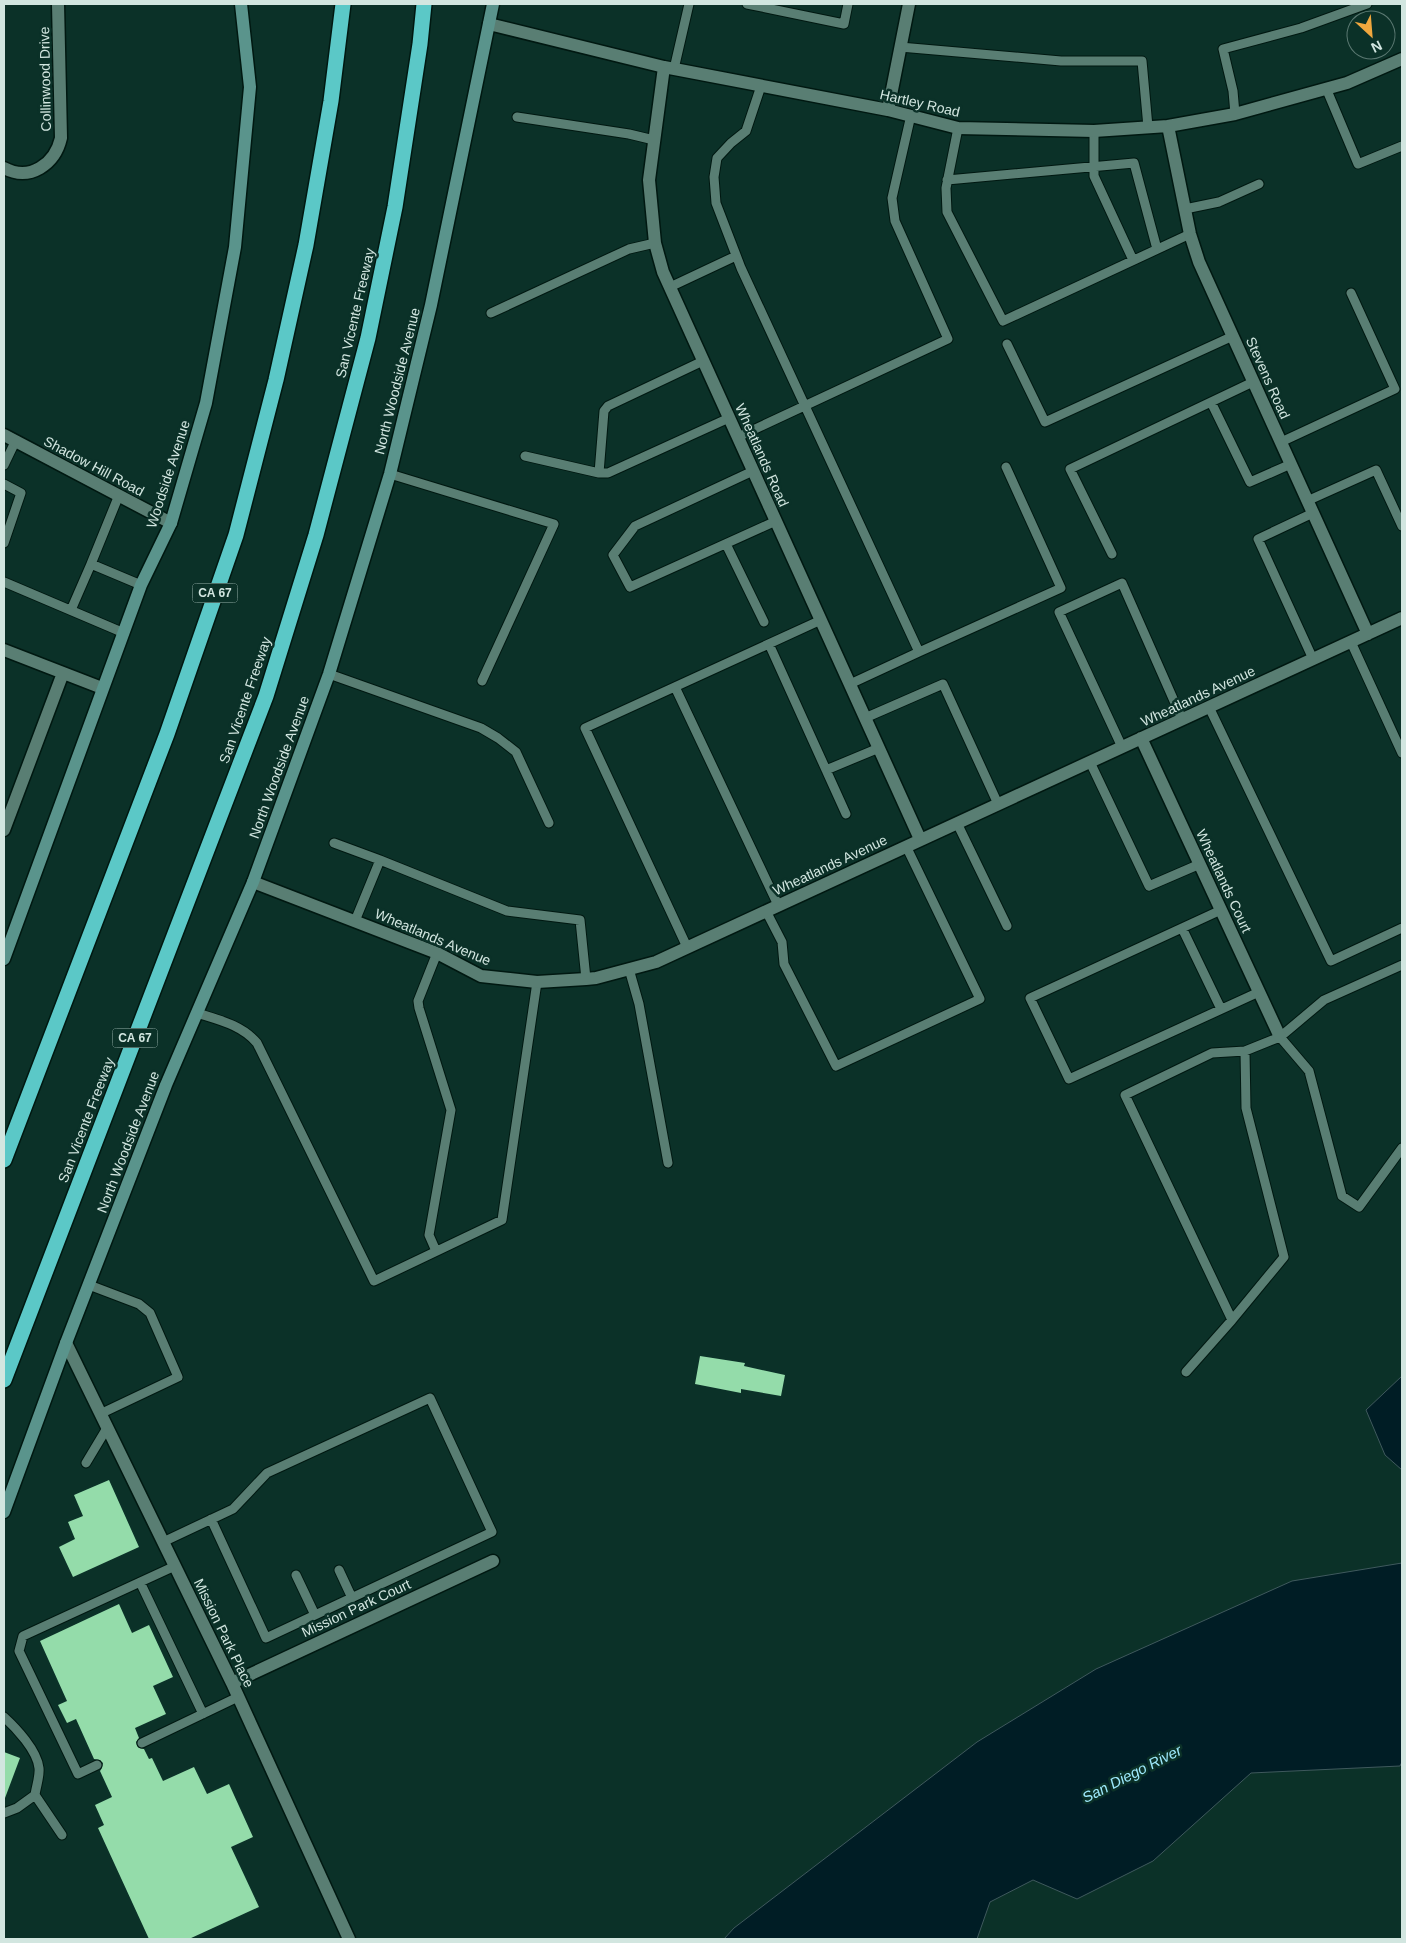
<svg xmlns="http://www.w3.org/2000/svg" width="1406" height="1943" font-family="Helvetica,sans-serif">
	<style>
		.water { fill: #001d25; stroke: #3f595d }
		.building { fill: #94dcaa }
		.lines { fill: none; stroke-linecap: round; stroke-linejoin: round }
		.lane-casing { stroke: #001811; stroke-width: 11 }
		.street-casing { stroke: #001811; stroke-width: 15 }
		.secondary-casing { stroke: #001811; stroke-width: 15 }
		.highway-casing { stroke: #001811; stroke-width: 18 }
		.lane { stroke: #597e73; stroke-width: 9 }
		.street { stroke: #597e73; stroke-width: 12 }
		.secondary { stroke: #5a948c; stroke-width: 12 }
		.highway { stroke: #5bc8c7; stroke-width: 15 }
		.labels { text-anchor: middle; stroke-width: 5; stroke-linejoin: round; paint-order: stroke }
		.shield { fill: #0b3128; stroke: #96b0a9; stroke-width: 1 }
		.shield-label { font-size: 12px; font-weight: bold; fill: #d2e6e0 }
		.street-label { font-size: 14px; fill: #d2e6e0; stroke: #0b3128 }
		.water-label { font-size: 15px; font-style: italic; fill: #9ee9fc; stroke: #0b3128 }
	</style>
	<rect width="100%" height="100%" fill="#0b3128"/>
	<path class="water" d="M1402,1376V1470L1385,1455L1366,1410Z
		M1402,1563V1762L1400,1766L1251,1773L1153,1861L1077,1899L1033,1880L990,1902L977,1939H724L734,1928L977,1742L1096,1669L1292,1581Z"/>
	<path class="building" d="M700,1356L745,1363L744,1366L785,1375L781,1396L741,1389V1393L695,1384Z
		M109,1480L139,1547L73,1577L59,1547L75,1539L68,1522L83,1516L74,1495Z
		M119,1604L132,1633L149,1625L173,1677L153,1686L166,1714L135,1728L139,1738L136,1742L137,1746L139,1748L144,1749L149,1759L152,1758L163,1781L194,1767L207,1794L229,1784L253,1837L231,1847L259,1907L189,1939H149L98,1828L104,1825L95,1805L112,1797L100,1771L102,1768L103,1763L100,1760L94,1759L76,1719L67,1723L58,1705L67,1701L40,1641Z
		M4,1752L20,1758L5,1798L4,1797Z"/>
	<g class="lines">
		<defs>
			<path id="lane" d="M747,4L844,24L848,4
				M900,47L1061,61H1142L1148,127
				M674,69L689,4
				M761,86L746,131L731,143L717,158L714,177L716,203L741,268L919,652L850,684
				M1326,88L1358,164L1402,146
				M1235,114L1233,91L1223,49L1301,28L1367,4
				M517,117L629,134L654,140
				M958,128L946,188L947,212L1003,321L1190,234
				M1094,131V176L1133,260
				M947,180L1134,163L1157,249
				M1185,209L1219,202L1259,184
				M670,287L736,256
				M491,313L629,249L655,243
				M1007,344L1045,422L1233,336
				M703,361L608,406L604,411L599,473H608L729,418
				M1211,402L1250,482L1291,464
				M738,437L948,339L895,221L892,198L911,115
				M1281,442L1395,389L1351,293
				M525,456L599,473
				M4,465L15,442
				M753,471L635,526L613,555L630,587L776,521
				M390,474L554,524L482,681
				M4,484L21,493L4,543
				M119,495L91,564L141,585
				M1307,501L1376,470L1402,526
				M1313,513L1258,539L1313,659
				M726,544L764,622
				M1112,554L1070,469L1253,382
				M4,582L124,633
				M71,610L91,564
				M1351,642L1402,753
				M769,644L846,814
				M919,652L1061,588L1006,467
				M329,674L481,728L498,738L516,752L549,823
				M675,687L778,905
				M1209,707L1331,961L1402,928
				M865,718L943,684L998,804
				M1122,747L1059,612L1122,583L1182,719
				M1090,762L1149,886L1200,864
				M826,770L879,748
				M957,823L1007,926
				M334,843L380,860L355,921
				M380,860L507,911L580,920L586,979
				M1221,910L1030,998L1069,1079L1259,992
				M766,911L782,942L784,964L836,1066L980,999L906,846
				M1182,928L1221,1009
				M687,947L585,728L821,620
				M629,969L639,1004L668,1163
				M197,1013C219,1020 242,1025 257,1043L374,1281L502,1220L537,982
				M1280,1037L1309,1071L1342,1196L1359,1207L1402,1148
				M436,1251L429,1235L451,1110L419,1008L418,1001L437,953
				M89,1285L139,1304L150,1313L178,1377L100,1414
				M1232,1320L1284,1257L1246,1108L1245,1051L1280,1037L1324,1000L1402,965
				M1186,1372L1232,1320L1125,1095L1212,1053L1245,1051
				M86,1463L107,1428
				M163,1542L233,1509L267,1473L430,1398L492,1532L266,1638L211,1519
				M339,1570L352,1598
				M296,1575L315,1615
				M140,1582L203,1714
				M4,1717C16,1728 37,1750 39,1768C40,1776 36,1787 35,1795L62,1835
				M142,1743L238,1697
				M97,1765L78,1774L19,1651L23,1636L175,1566
				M4,1813L17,1808L35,1795"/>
			<path id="street" d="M489,24L664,67L888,110L958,128L1094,131L1168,126L1235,114L1347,83L1402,59
				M664,67L649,180L655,243L663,272L920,839
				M888,110L909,4
				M1168,126L1190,234L1199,262L1368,634
				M4,168C30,182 55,164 61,138L58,4
				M4,435L171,523
				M4,650L102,688
				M1141,738L1280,1037
				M4,830L63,673
				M253,882L437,953L481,976L537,982L586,979L596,978L656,962L1402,618
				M66,1343L232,1683L349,1939
				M232,1683L493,1561"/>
			<path id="secondary" d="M4,959L141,585L171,523L206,403L235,247L250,87L241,4
				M4,1512L66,1343L166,1085L253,882L329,674L390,474L431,305L493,4"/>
			<path id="highway" d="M4,1160L167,734L236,535L276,380L306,245L331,101L343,4
				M4,1380L266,696L316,535L368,338L395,207L420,44L424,4"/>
		</defs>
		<use href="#lane" class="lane-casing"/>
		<use href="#street" class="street-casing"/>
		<use href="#secondary" class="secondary-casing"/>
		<use href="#highway" class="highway-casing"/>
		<use href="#lane" class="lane"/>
		<use href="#street" class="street"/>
		<use href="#secondary" class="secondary"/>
		<use href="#highway" class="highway"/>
	</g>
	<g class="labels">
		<g class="shield">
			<rect x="192.5" y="583.5" width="45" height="19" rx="4"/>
			<rect x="112.5" y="1028.5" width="45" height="19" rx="4"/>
		</g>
		<g class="shield-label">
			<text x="215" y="597">CA 67</text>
			<text x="135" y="1042">CA 67</text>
		</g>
		<g class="street-label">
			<text transform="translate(45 79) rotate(-91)" y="5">Collinwood Drive</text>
			<text transform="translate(920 103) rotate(13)" y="5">Hartley Road</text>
			<text transform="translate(355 313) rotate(-77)" y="5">San Vicente Freeway</text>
			<text transform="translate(1268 378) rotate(66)" y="5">Stevens Road</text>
			<text transform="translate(397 381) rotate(-76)" y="5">North Woodside Avenue</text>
			<text transform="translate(762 455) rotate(66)" y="5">Wheatlands Road</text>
			<text transform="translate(94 466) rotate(28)" y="5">Shadow Hill Road</text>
			<text transform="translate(168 474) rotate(-72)" y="5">Woodside Avenue</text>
			<text transform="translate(1198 696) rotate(-25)" y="5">Wheatlands Avenue</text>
			<text transform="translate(245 700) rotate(-71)" y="5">San Vicente Freeway</text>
			<text transform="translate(279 767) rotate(-70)" y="5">North Woodside Avenue</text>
			<text transform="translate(830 865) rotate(-25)" y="5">Wheatlands Avenue</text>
			<text transform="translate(1224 881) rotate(65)" y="5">Wheatlands Court</text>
			<text transform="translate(433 937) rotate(23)" y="5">Wheatlands Avenue</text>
			<text transform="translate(86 1120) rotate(-69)" y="5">San Vicente Freeway</text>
			<text transform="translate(128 1142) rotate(-69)" y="5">North Woodside Avenue</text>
			<text transform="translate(356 1608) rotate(-25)" y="5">Mission Park Court</text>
			<text transform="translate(224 1633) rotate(64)" y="5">Mission Park Place</text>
		</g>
		<g class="water-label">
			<text transform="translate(1132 1774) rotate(-27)" y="5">San Diego River</text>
		</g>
	</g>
	<rect width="1406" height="1943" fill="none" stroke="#d2e6e0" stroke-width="10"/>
	<g transform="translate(1371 35) rotate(154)"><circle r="24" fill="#0b3128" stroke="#5b7972"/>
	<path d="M0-4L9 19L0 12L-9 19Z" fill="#f0a73e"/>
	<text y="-8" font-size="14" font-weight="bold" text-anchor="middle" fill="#d2e6e0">N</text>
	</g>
</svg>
